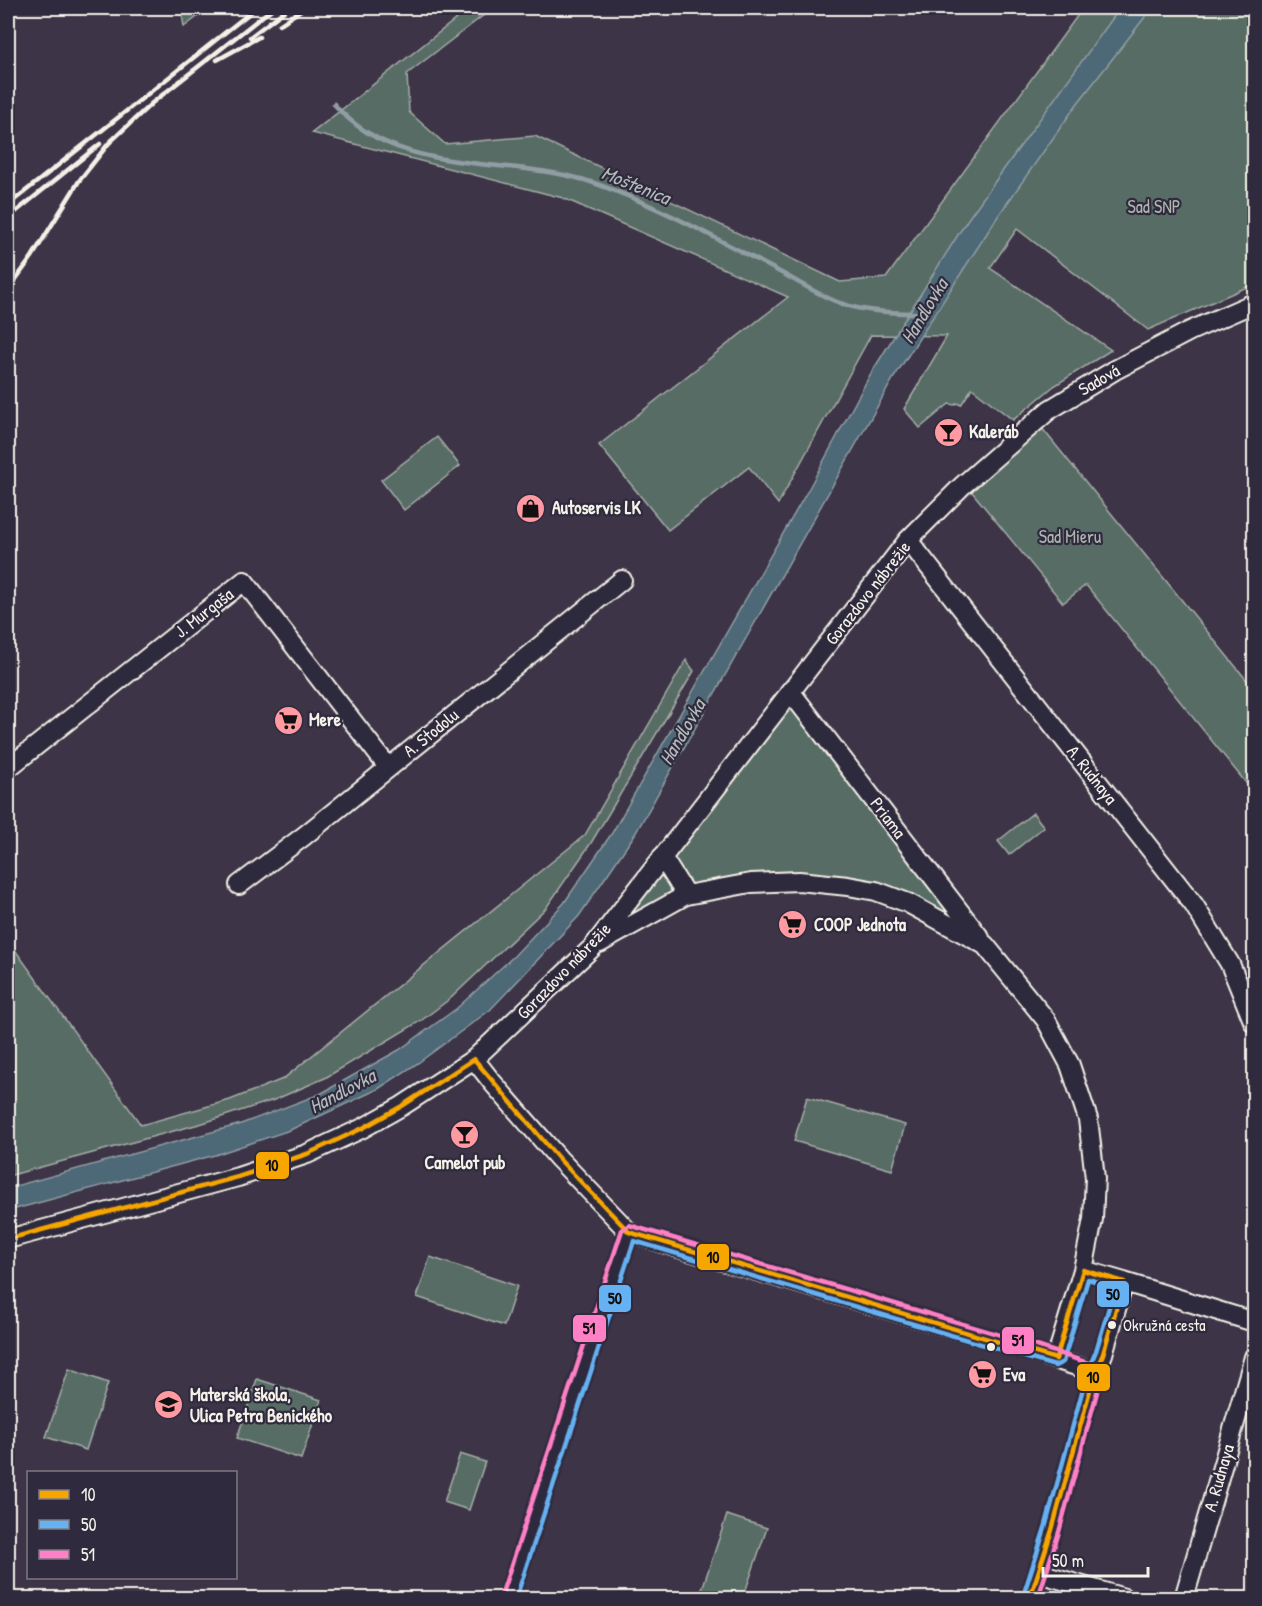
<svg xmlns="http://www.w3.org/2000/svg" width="1262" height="1606" font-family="'Patrick Hand',sans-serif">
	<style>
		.green { fill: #596c66; stroke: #a6aea7; stroke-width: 1.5 }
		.water { fill: #4e6776; stroke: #909ea4; stroke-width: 1.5 }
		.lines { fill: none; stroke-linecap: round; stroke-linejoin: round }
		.stream { stroke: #909ea4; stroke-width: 4.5 }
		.minor-casing { stroke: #f4f1e8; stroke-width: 22 }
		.minor { stroke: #2f2a3d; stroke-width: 18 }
		.rail { stroke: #f4f1e8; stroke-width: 4.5 }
		.bus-1-casing { stroke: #2f2a3d; stroke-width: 9 }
		.bus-2-casing { stroke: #2f2a3d; stroke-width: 9 }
		.bus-3-casing { stroke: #2f2a3d; stroke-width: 9 }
		.bus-1 { stroke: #f7a600; stroke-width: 4.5 }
		.bus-2 { stroke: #66b1f2; stroke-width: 4.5 }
		.bus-3 { stroke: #ff80c5; stroke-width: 4.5 }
		.bus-dot { fill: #f4f1e8; stroke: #2f2a3d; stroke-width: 2 }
		.labels { text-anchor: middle; stroke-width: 4.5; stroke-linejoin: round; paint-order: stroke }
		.bus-label { font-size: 16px; fill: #f4f1e8; stroke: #2f2a3d; text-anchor: start }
		.park-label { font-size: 18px; fill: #aeb5ae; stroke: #2f2a3d }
		.street-label { font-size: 18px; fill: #f4f1e8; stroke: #2f2a3d }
		.poi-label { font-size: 18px; font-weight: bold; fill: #f4f1e8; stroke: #2f2a3d; text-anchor: start }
		.water-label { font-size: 20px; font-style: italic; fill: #b2baba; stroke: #2f2a3d }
		.line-badge { stroke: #2f2a3d; stroke-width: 2 }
		.pale-badge-label { font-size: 16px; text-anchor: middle; font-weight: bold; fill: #111 }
	</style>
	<rect width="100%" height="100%" fill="#3d3447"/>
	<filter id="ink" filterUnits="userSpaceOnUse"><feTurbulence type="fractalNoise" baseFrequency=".0167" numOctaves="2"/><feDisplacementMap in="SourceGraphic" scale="12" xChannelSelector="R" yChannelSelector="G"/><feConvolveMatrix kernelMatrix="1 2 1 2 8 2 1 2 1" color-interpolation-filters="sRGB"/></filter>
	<g filter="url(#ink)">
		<path class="green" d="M181,8H209L184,27Z
			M470,8H493L407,74L409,112L445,144L535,136L840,282L886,278L1083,8H1254V284L1148,330L1017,229L990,268L1111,350L1054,386L1013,420L972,388L961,405L957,403L955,405L949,404L920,428L904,409L947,336L871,335L778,504L749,467L668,530L599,445L788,297L563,198L312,133Z
			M1041,427L1254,689V793L1086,585L1063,603L968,487Z
			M437,437L460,466L404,510L381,480Z
			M686,660L694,671L591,843L546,908L451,998L422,1020L325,1078L274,1100L203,1123L8,1176V940L141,1125L230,1100L283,1079L585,835Z
			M790,692L975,937L844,886L687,894L591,948Z
			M1033,813L1044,827L1009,855L998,841Z
			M807,1097L905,1125L892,1170L794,1141Z
			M430,1257L517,1286L504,1326L417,1297Z
			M69,1369L108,1383L86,1450L46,1437Z
			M257,1379L321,1400L301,1459L237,1438Z
			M460,1454L485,1462L469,1510L444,1502Z
			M727,1515L767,1528L743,1598H699Z"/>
		<path class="water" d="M1120,8H1152L1077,104L996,219L893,379L635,834L579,916L490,1010L418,1063L378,1089L290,1130L215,1155L8,1211V1188L241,1124L320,1094L399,1050L456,1009L514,956L564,903L612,833L808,490L870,375L898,330L968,219Z"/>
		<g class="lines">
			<path class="stream" d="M334,104C399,180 509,154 594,183C657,205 715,238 774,269C794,279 823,298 843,304C866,312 891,313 915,313"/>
			<defs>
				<path id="minor" d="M908,540L1194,905L1230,964L1254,1023
					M790,691L980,938
					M8,768L244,581L388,767
					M662,857L686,895
					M239,885L304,836L622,580
					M600,943L686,895L751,883L799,881L848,886L876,891L908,903L985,945L1046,1020L1070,1065L1088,1119L1095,1178L1093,1219L1083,1270L1056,1359
					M474,1059L492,1082L559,1159L629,1232L675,1247L1029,1351L1095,1372
					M8,1239L238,1177L307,1154L363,1128L402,1106L474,1059L593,947L908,540L962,486L1049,410L1115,370L1190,331L1254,303
					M1124,1282L1254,1322
					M1039,1573L1124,1598
					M508,1598L629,1232
					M1030,1598L1052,1530L1095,1372L1103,1354L1124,1282L1083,1270
					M1184,1598L1254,1357"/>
			</defs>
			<use href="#minor" class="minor-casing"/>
			<use href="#minor" class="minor"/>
			<path class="rail" d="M279,25L304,8
				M250,37L288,8
				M217,60L259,37
				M8,205L256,8
				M8,218L100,144
				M8,290L32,257L79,181L109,143L152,103L273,8"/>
			<defs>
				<path id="bus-1" d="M8,1239L238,1177L307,1154L363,1128L402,1106L474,1059L559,1159L629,1232L1056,1359L1083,1270L1124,1282L1103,1354L1095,1372L1052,1530L1030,1598"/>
				<path id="bus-2" d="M516,1598L634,1241L1055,1366L1063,1362L1088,1279L1115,1287L1096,1351L1088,1370L1045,1528L1023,1596"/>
				<path id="bus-3" d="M501,1596L622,1230L629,1225L1031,1344L1100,1367L1102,1374L1059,1532L1038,1598"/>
			</defs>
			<use href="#bus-1" class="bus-1-casing"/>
			<use href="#bus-2" class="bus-2-casing"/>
			<use href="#bus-3" class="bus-3-casing"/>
			<use href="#bus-1" class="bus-1"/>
			<use href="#bus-2" class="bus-2"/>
			<use href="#bus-3" class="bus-3"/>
		</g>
	</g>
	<defs>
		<symbol id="bar-disc" viewBox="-11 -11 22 22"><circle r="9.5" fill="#ff9aa2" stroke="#2f2a3d"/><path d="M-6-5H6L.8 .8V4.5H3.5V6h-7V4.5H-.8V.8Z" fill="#111"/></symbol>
		<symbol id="shop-disc" viewBox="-11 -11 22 22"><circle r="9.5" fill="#ff9aa2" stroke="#2f2a3d"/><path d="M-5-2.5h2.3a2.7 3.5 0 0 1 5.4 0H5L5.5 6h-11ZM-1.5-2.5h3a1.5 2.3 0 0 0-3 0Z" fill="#111"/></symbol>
		<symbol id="supermarket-disc" viewBox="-11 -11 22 22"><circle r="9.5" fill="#ff9aa2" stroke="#2f2a3d"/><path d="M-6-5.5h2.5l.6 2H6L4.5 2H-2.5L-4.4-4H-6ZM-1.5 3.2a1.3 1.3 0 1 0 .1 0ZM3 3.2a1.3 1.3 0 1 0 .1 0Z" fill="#111"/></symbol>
		<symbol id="school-disc" viewBox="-11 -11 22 22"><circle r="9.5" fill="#ff9aa2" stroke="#2f2a3d"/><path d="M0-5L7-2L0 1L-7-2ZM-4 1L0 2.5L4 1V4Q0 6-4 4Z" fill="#111"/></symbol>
	</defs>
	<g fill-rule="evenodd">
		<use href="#bar-disc" x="932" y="416" width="33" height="33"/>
		<use href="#shop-disc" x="514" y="492" width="33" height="33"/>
		<use href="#supermarket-disc" x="272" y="704" width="33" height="33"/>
		<use href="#supermarket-disc" x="776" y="908" width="33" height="33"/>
		<use href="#bar-disc" x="448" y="1118" width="33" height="33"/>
		<use href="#supermarket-disc" x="966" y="1358" width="33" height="33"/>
		<use href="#school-disc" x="152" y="1388" width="33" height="33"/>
	</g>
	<g class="bus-dot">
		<circle cx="1112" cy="1325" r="5"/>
		<circle cx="991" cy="1347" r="5"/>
	</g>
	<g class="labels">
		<g class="bus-label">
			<text x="1123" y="1331">Okružná cesta</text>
		</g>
		<g class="park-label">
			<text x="1154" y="213">Sad SNP</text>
			<text x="1070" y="543">Sad Mieru</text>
		</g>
		<g class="street-label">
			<text transform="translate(1099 380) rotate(-30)" y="6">Sadová</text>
			<text transform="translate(868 593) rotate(-52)" y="6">Gorazdovo nábrežie</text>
			<text transform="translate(204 613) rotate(-38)" y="6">J. Murgaša</text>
			<text transform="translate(431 733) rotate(-39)" y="6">A. Stodolu</text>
			<text transform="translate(1092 775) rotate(52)" y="6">A. Rudnaya</text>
			<text transform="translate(888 818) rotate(53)" y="6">Priama</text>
			<text transform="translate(564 971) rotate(-46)" y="6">Gorazdovo nábrežie</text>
			<text transform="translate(1219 1478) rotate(-74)" y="6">A. Rudnaya</text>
		</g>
		<g class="poi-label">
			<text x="969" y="438">Kaleráb</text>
			<text x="552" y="514">Autoservis LK</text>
			<text x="309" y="726">Mere</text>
			<text x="814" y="931">COOP Jednota</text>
			<text x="465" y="1169" text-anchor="middle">Camelot pub</text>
			<text x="1003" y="1381">Eva</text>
			<text x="190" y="1401">Materská škola,<tspan x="190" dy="21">Ulica Petra Benického</tspan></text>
		</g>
		<g class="water-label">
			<text transform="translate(636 185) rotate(22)" y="7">Moštenica</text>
			<text transform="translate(924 311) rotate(-59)" y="7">Handlovka</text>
			<text transform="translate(682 732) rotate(-60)" y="7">Handlovka</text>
			<text transform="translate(342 1091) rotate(-28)" y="7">Handlovka</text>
		</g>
	</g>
	<g class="line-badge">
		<rect x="255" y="1151" width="35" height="29" rx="6" fill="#f7a600"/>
		<rect x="696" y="1243" width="34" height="28" rx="6" fill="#f7a600"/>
		<rect x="1096" y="1280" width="34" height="28" rx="6" fill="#66b1f2"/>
		<rect x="598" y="1284" width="34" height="29" rx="6" fill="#66b1f2"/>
		<rect x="572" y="1314" width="35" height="29" rx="6" fill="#ff80c5"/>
		<rect x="1001" y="1326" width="34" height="29" rx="6" fill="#ff80c5"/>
		<rect x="1076" y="1363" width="35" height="29" rx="6" fill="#f7a600"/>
	</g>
	<g class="pale-badge-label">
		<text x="272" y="1171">10</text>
		<text x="713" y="1263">10</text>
		<text x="1113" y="1300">50</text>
		<text x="615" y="1304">50</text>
		<text x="589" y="1334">51</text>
		<text x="1018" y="1346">51</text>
		<text x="1093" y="1383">10</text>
	</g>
	<rect width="1262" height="1606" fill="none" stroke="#2f2a3d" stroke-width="30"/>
	<rect x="15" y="15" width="1232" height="1576" fill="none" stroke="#f4f1e8" stroke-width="2" filter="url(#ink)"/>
	<rect x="27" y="1471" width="210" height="108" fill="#2f2a3d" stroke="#7e7a81" stroke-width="1.5"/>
	<rect x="39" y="1490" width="30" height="9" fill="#f7a600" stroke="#7e7a81" stroke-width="1.5"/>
	<text x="81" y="1501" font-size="18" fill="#f4f1e8">10</text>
	<rect x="39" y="1520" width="30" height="9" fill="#66b1f2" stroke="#7e7a81" stroke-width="1.5"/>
	<text x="81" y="1531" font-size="18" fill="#f4f1e8">50</text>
	<rect x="39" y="1550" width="30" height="9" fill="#ff80c5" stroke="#7e7a81" stroke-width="1.5"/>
	<text x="81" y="1561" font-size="18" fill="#f4f1e8">51</text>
	<path d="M1043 1567v9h105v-9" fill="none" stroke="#f4f1e8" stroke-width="3"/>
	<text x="1052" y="1567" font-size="18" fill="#f4f1e8" stroke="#2f2a3d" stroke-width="4.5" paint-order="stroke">50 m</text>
</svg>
